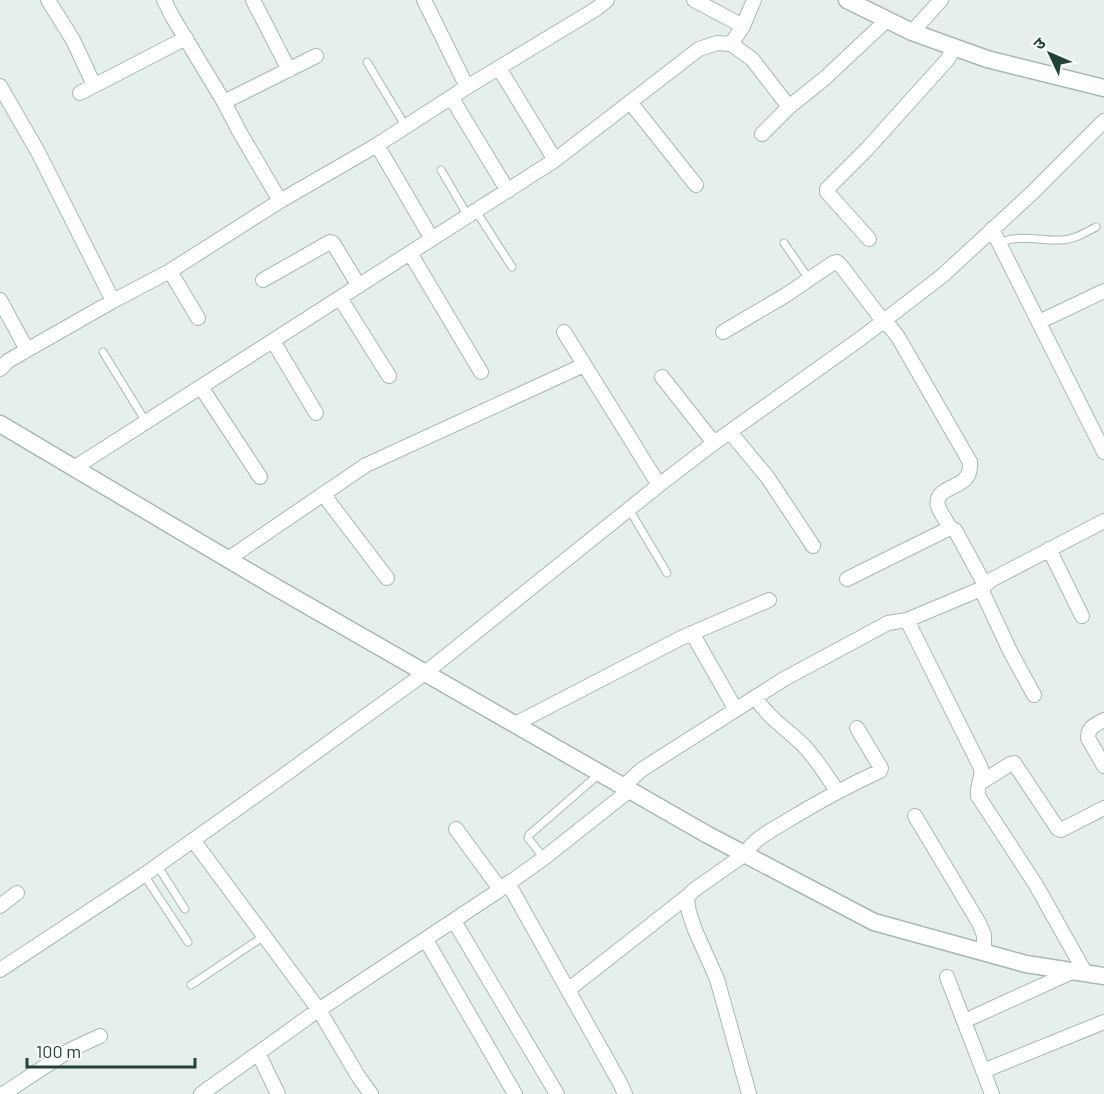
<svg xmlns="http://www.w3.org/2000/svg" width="1104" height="1094" font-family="Barlow,'Noto Sans Devanagari',sans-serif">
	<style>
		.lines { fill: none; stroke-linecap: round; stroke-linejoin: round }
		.service-casing { stroke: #a8b8b2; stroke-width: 9 }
		.minor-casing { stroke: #a8b8b2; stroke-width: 16 }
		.tertiary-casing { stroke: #a8b8b2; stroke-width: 19 }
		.service { stroke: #fff; stroke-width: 7 }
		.minor { stroke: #fff; stroke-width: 14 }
		.tertiary { stroke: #fff; stroke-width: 16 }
	</style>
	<rect width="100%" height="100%" fill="#e6efeb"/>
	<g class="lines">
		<defs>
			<path id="service" d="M367,62L406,127
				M441,170L468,216
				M476,211L512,267
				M784,243L809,279
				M999,243C1019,234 1040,241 1060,240C1073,240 1085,233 1096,227
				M103,352L146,422
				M629,509L667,573
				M544,858L528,838L529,835L598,775
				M157,865L185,909
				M144,875L188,942
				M191,985L264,936"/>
			<path id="minor" d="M48,0L73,40L94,85
				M164,0L172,16L224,102L239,131L280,201
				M253,0L289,70
				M424,0L467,87
				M694,0L743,26
				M912,32L941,0
				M731,44L752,59L789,107
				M499,68L555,160
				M0,86L38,152L113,301L27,350L8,361L0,369
				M80,93L186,38
				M451,97L508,191
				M224,102L316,56
				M630,102L696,185
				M762,134L789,107L825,78L887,20
				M377,145L432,239
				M992,229L1104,452
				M869,239L827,192V189L867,149L948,59L954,47
				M410,253L481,372
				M170,271L198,318
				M263,280L330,242L333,243L359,286
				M340,298L389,376
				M0,300L27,350
				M113,301L170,271L280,201L377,145L467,87L596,9L607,0
				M1039,322L1104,291
				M564,332L659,485
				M723,332L786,295L833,263L837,262L842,267L883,321L891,328L898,337L970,462C970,469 970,475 964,480C956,488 934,490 938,506C940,513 947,521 950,528
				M273,341L316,413
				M662,377L714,443
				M201,387L260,477
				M730,432L768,478L813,546
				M74,468L555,160L699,49L717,43L731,44L743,26L754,0
				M323,494L387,578
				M1049,549L1082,616
				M228,559L366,465L584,365
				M847,579L950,528L955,530L985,585
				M981,589L1010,651L1034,695
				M907,620L981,768C983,778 976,787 978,796L1036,885L1086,974
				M692,633L736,710
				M755,697C770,720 785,727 803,745C816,758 826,775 837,791
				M1104,720C1095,725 1088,727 1088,738L1104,766
				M515,724L681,638L769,600
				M980,783L1010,764L1014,763L1058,829L1061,830L1104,808
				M624,786L641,770L784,679L888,623L907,620L981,589L991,580L1104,521
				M915,816L979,923L984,935V952
				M456,829L500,889
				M193,840L319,1010L358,1076L371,1094
				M508,883L620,1083L625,1094
				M0,906L17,893
				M454,921L557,1094
				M426,940L515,1094
				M0,970L144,875L276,781L425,673L659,485L714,443L860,339L942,276L1032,193L1104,121
				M947,977L992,1094
				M568,990L689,895
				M973,1017L1072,972
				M258,1053L278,1094
				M983,1071L1104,1022
				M3,1094L70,1050L100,1036
				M201,1094L314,1013L495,893L544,858L630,790
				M749,1094L717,979L695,930L689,912L687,901L689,895L694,890L745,854C754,839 770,831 785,822C816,803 847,786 880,771L881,768L857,728"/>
			<path id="tertiary" d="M847,0L912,32L987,59L1104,88
				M0,424L270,584L708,835L874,922L1026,964L1104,976"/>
		</defs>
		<use href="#service" class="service-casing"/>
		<use href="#minor" class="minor-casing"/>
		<use href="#tertiary" class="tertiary-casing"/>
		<use href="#service" class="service"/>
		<use href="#minor" class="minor"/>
		<use href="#tertiary" class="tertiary"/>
	</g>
	<g transform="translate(1050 54) rotate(314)" stroke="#f7fbf9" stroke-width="4.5" paint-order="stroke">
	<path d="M0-4.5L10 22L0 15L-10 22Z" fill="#24423a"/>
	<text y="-9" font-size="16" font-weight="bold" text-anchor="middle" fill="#24423a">उ</text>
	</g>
	<path d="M27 1058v9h168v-9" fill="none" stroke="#24423a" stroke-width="3"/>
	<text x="36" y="1058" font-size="18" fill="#24423a" stroke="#f7fbf9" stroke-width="4.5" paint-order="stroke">100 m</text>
</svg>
